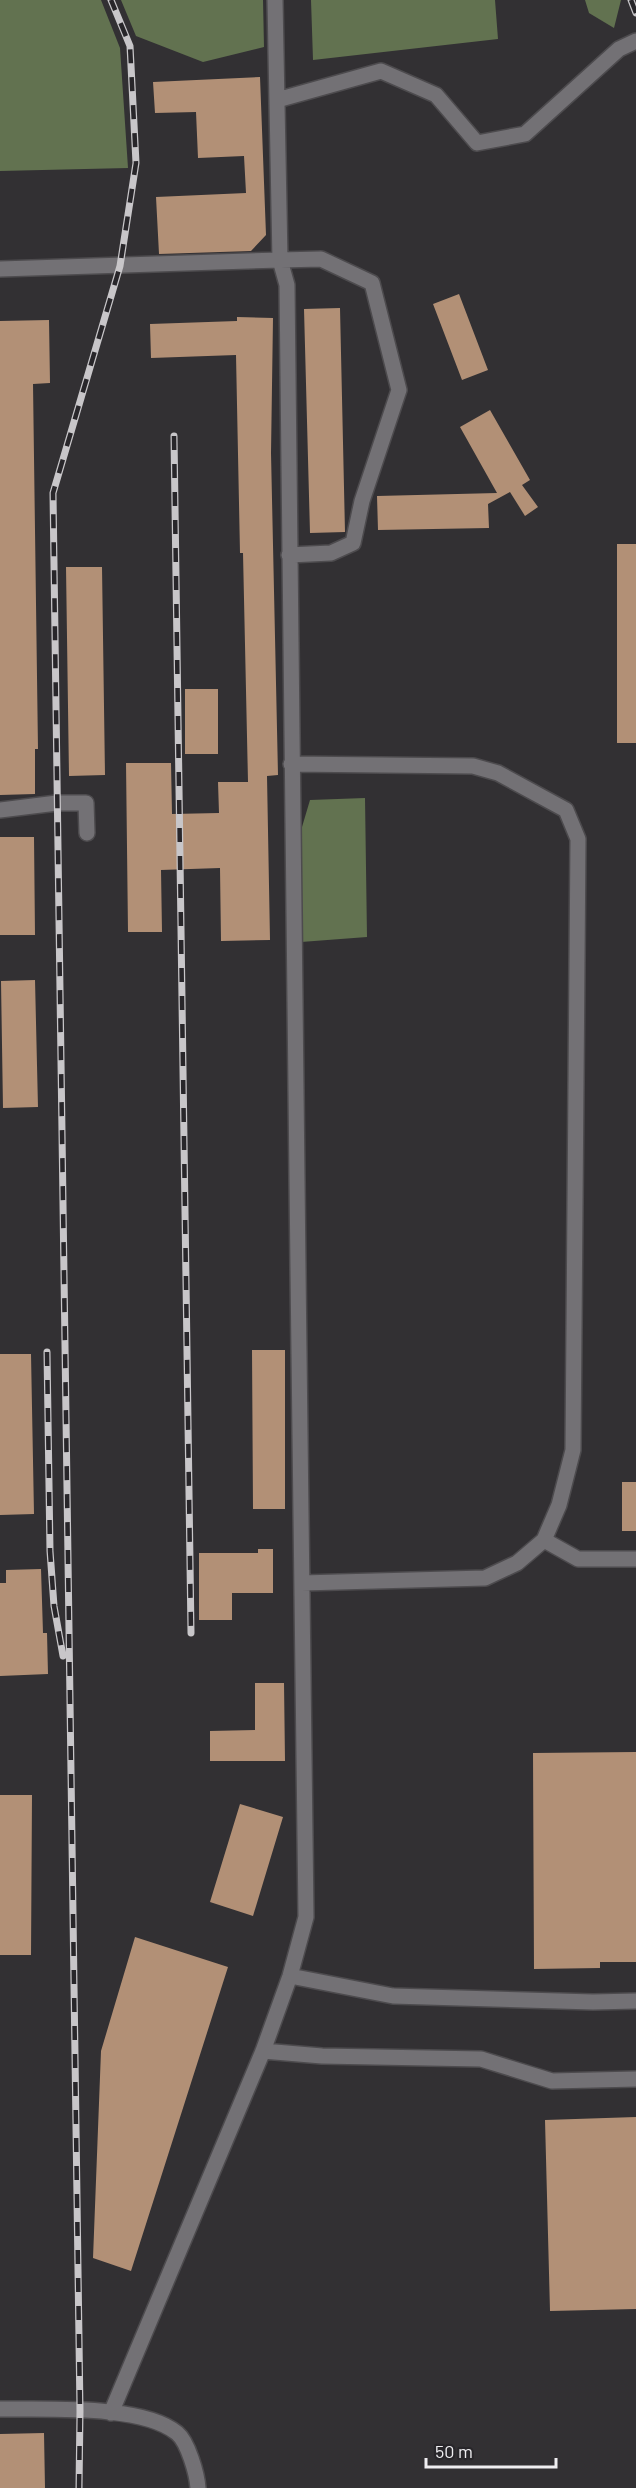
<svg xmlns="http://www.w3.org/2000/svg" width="636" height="2488" font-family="Barlow,sans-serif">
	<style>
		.forest { fill: #627250 }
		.building { fill: #b29076 }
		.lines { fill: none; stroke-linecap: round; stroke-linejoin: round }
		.minor-casing { stroke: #4d4b4e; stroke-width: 18 }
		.minor { stroke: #737175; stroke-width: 15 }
		.rail-casing { stroke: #c8c6c9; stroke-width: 7 }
		.rail { stroke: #28262a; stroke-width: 4.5; stroke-dasharray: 14; stroke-linecap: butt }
	</style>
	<rect width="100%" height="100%" fill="#323033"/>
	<path class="forest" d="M0,0H101L120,48L128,168L0,171Z
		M121,0H263L264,47L203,62L136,36Z
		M311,0H495L498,39L313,60Z
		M585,0H621L614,28L589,13Z
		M365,798L367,937L301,942L302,827L310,800Z"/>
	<path class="building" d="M260,77L266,235L251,251L159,254L156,197L246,193L244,156L198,158L196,112L155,113L153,82Z
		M459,294L488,370L462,380L433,304Z
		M340,308L345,532L310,533L304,309Z
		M237,317L273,318L271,453L278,775L267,776L270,940L221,941L220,868L161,870L162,932H128L126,763H171L172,814L219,813L218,782H248L243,553H240L236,355L151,358L150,324L237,321Z
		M49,320L50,383L33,384L38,749H35V794L0,795V321Z
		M490,410L530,480L522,485L538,507L525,516L510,492L488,504L489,528L378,530L377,496L497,493L460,427Z
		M617,544H636V743H617Z
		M66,567H102L105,775L69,776Z
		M185,689H218V754H185Z
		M0,837H34L35,935H0Z
		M35,980L38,1107L3,1108L1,981Z
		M252,1350H285V1509H253Z
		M0,1354H31L34,1514L0,1515Z
		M622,1482H636V1531H622Z
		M258,1549H273V1593H232V1620H199V1553H258Z
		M41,1569L43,1633H47L48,1674L0,1676V1583H6V1570Z
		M255,1683H284L285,1761H210V1731L255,1730Z
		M636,1752V1962H600V1968L534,1969L533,1753Z
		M0,1795H32L31,1955H0Z
		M240,1804L283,1817L253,1916L210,1902Z
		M135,1937L228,1967L131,2271L93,2258L101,2051Z
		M636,2117V2309L550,2311L545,2120Z
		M44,2433L45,2488H0V2434Z"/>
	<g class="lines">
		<defs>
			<path id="minor" d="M277,100L381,71L436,95L477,143L525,134L619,49L636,41
				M0,269L280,260L275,0
				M291,764L473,766L498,773L566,810L578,839L573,1450L559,1505L544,1540L517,1563L485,1578L302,1583
				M0,810L57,803H86L87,833
				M544,1540L578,1559H636
				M290,1976L393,1996L593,2002L636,2001
				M263,2051L322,2056L481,2059L552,2081L636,2079
				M0,2409C45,2410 142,2404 177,2433C188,2442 197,2474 198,2488
				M111,2413L263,2051L290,1976L306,1917C300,1373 291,829 287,285L280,260L321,259L372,283L399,390L362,501L353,543L331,553L289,555"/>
		</defs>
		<use href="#minor" class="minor-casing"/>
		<use href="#minor" class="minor"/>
		<defs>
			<path id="rail" d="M631,0L636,13
				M174,436L191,1633
				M47,1352L50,1551L54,1606L63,1656
				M79,2488L80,2411L53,493L120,266L136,163L130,46L111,0"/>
		</defs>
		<use href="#rail" class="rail-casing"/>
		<use href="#rail" class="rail"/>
	</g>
	<path d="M426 2458v9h130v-9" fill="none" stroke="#efeef1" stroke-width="3"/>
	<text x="435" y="2458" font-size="18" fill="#efeef1" stroke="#28262a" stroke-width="4.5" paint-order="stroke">50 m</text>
</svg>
